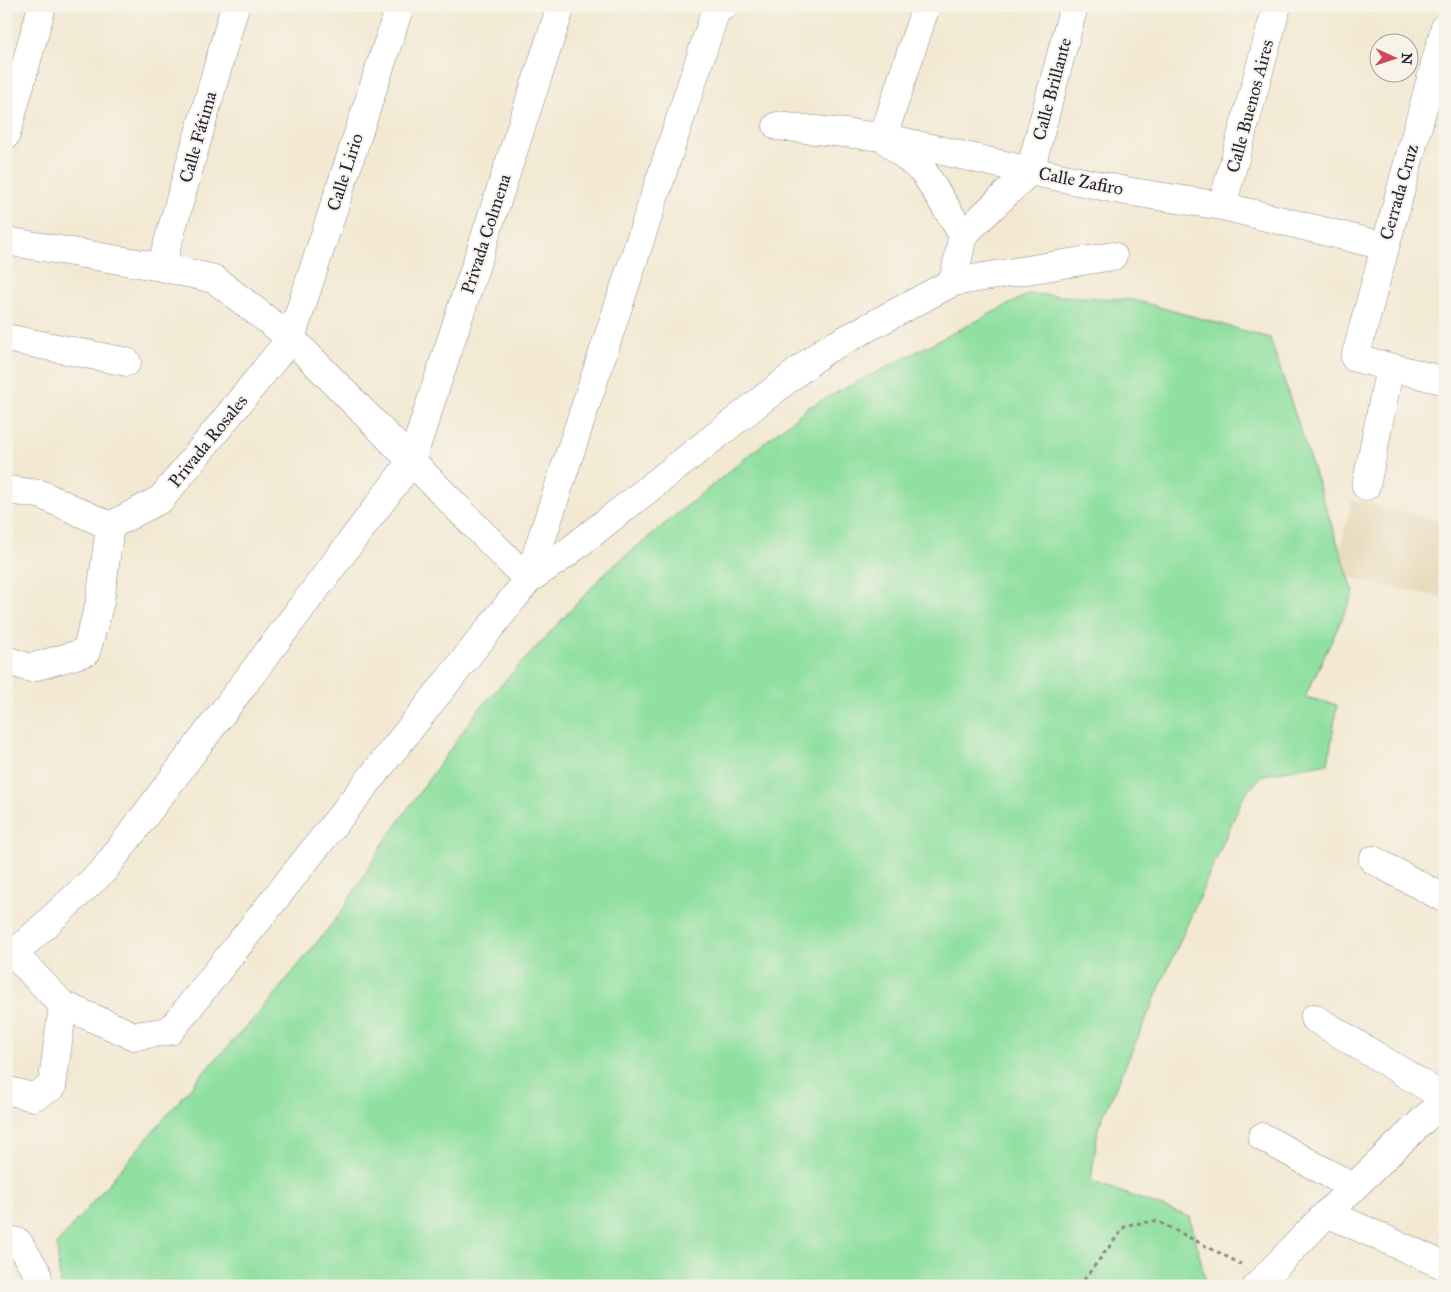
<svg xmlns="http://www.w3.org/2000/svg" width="1451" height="1292" font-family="'IM FELL Great Primer',serif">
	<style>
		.built { fill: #e8d9ba }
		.green { fill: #90e0a0; stroke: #59816e }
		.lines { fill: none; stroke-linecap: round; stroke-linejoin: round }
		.minor-casing { stroke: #8a8687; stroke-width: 29 }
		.major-casing { stroke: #8a8687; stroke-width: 29 }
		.path { stroke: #8a8687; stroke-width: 3; stroke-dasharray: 4 4; stroke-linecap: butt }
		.minor { stroke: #fff; stroke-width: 28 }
		.major { stroke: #fff; stroke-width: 28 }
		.labels { text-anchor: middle; stroke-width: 4; stroke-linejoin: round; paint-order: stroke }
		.street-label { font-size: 18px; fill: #22223b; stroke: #f7f3e8 }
	</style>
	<rect width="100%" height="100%" fill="#f7f3e8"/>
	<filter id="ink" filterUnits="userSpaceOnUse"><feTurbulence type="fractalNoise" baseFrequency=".02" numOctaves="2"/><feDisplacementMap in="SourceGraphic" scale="10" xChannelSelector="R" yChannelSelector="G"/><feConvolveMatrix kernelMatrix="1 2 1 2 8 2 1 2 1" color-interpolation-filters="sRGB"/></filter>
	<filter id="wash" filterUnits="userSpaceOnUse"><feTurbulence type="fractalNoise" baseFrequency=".0096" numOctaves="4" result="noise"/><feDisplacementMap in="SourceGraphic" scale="20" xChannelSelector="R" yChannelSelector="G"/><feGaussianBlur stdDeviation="1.12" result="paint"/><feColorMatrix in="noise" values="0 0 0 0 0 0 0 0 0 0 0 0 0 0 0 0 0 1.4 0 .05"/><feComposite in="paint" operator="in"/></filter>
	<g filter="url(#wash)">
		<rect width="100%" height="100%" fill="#f3e9d3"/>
		<path class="built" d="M1352,500L1445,523V598L1349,578L1340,550Z"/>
		<path class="green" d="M1029,294L1134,300L1270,338L1354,593L1305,697L1337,705L1328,763L1263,775L1244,795L1098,1128L1091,1181L1190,1217L1207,1286H60L57,1244L203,1073L260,1012L341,913L385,841L478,710L607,571L807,408Z"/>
	</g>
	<g filter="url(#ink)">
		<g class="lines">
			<defs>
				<path id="minor" d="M926,6L883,137L924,172L963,235
					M1445,27L1355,358L1445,381
					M777,126L883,137L1030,171L1126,191L1222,206L1384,246
					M1222,206L1277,6
					M6,241L161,267L214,279L291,338L528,580
					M161,267L235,6
					M953,282L963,235L1030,171L1074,6
					M6,338L127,362
					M1366,486L1390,367
					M6,490L40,494L110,526
					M110,526L161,499L291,338L400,6
					M528,580L716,10L724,6
					M6,660L30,668L86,652L100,602L110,526
					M1373,860L1445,899
					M6,951L14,954L63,1005L134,1036L170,1031L528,580L563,556L824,351L953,282L1113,256
					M14,954L104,870L411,462L561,6
					M1314,1018L1445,1098
					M6,1090L33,1097L52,1087L63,1005
					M1262,1137L1353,1187
					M1327,1213L1445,1266
					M6,1239L18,1242L37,1272L39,1286
					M1257,1286L1327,1213L1445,1099"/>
				<path id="major" d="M6,135L42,6"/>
			</defs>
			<use href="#minor" class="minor-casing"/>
			<use href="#major" class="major-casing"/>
			<path class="path" d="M1079,1286L1126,1225L1157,1221L1241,1264"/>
			<use href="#minor" class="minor"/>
			<use href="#major" class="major"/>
		</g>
	</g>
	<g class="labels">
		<g class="street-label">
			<text transform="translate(1052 89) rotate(-75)" y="6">Calle Brillante</text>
			<text transform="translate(1250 106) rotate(-75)" y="6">Calle Buenos Aires</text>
			<text transform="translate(198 137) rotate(-74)" y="6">Calle Fátima</text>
			<text transform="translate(345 172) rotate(-72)" y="6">Calle Lirio</text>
			<text transform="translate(1081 181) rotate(11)" y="6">Calle Zafiro</text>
			<text transform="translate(1399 192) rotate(-74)" y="6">Cerrada Cruz</text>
			<text transform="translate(486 234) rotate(-72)" y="6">Privada Colmena</text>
			<text transform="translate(208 441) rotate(-51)" y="6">Privada Rosales</text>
		</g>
	</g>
	<rect width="1451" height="1292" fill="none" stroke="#f7f3e8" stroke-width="25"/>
	<g transform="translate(1394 58) rotate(93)"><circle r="24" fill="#f7f3e8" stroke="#a29fa3"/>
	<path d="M0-4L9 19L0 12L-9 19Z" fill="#d1495b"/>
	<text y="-8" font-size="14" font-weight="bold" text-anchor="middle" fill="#22223b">N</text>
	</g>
</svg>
